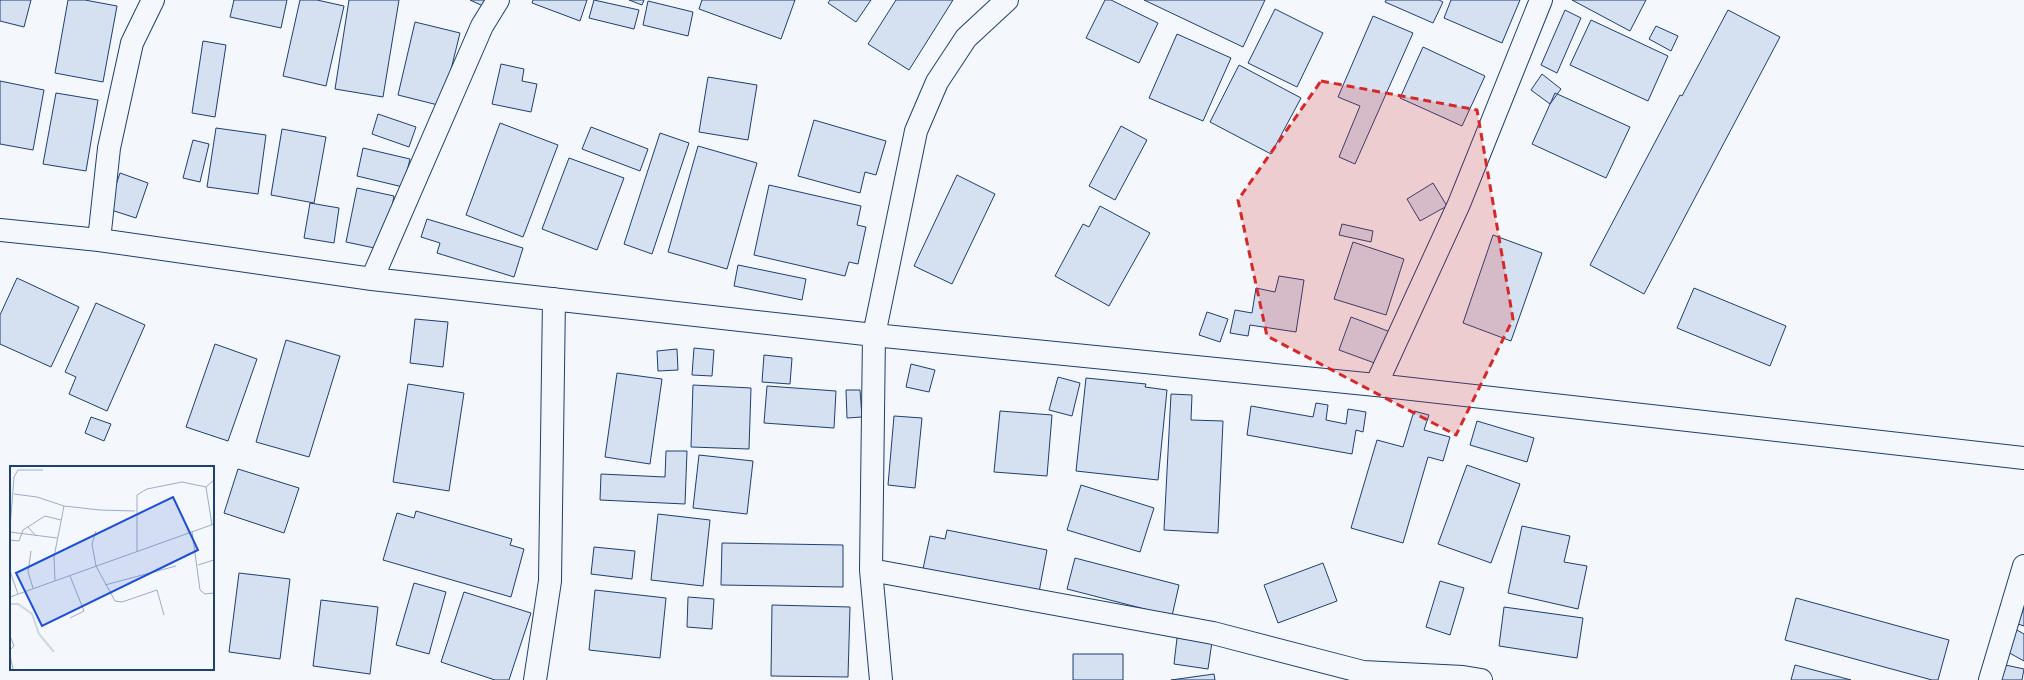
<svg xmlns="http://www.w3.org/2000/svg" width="2024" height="680" viewBox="0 0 2024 680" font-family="'Open Sans',sans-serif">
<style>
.building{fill:#d5e0f0;stroke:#1d3f73}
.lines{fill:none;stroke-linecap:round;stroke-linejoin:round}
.street-casing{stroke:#1d3f73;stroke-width:24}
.street{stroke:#f4f7fb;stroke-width:22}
.marked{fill:#d62828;fill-opacity:0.2;stroke:#d62828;stroke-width:3;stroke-dasharray:8 5;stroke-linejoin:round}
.inset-river{fill:none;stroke:#cfd7e4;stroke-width:2}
.inset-road{fill:none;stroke:#9eadc5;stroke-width:1}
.view{fill:#1d4ed8;fill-opacity:0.15;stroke:#1d4ed8;stroke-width:2}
.inset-edge{fill:none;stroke:#1d3f73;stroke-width:2}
</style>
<rect width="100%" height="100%" fill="#f4f7fb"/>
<!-- building -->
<path class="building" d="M 0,0 L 31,0 L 24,27 L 0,21 Z
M 68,0 L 85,0 L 117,6 L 103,82 L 55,73 Z
M 234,0 L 287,0 L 281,28 L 230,17 Z
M 300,0 L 317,0 L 344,6 L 326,86 L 283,76 Z
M 349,0 L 399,0 L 383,97 L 335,89 Z
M 470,0 L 486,0 L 483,6 Z
M 533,0 L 587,0 L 580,21 L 532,3 Z
M 594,0 L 639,10 L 634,29 L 589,18 Z
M 629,0 L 644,0 L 642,5 Z
M 702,0 L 795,0 L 781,39 L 699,9 Z
M 830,0 L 871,0 L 856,22 L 828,3 Z
M 896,0 L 953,0 L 909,70 L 868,44 Z
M 1105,0 L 1111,0 L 1158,23 L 1139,63 L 1086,38 Z
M 1144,0 L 1265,0 L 1243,47 Z
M 1386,0 L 1439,0 L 1443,2 L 1433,23 L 1385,2 Z
M 1451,0 L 1520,0 L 1502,43 L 1444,18 Z
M 1572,0 L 1646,0 L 1630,31 Z
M 648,1 L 693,12 L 688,36 L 643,25 Z
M 1275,9 L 1323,33 L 1297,87 L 1248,63 Z
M 1565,10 L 1581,18 L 1557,73 L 1541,65 Z
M 1728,10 L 1780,37 L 1644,294 L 1590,265 L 1680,95 L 1682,96 Z
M 1373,16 L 1413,33 L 1355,164 L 1339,157 L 1360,106 L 1338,97 Z
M 1591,20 L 1668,56 L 1648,101 L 1570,65 Z
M 415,22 L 460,33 L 442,106 L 398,95 Z
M 1656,26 L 1678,36 L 1671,51 L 1649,39 Z
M 1177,34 L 1231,58 L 1203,121 L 1149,98 Z
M 203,41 L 226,45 L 215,117 L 192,113 Z
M 1423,47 L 1485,76 L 1462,126 L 1400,98 Z
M 501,64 L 524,69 L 522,81 L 537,84 L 531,112 L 492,104 Z
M 1239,65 L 1301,98 L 1271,154 L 1210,122 Z
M 1542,74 L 1561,89 L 1550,104 L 1531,90 Z
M 708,77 L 757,85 L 748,140 L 699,132 Z
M 0,81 L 44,90 L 33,150 L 0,144 Z
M 56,93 L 98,100 L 86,171 L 43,164 Z
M 1555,93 L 1630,127 L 1606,178 L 1532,144 Z
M 378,114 L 416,127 L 409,147 L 372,134 Z
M 814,120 L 886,141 L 876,175 L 865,172 L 860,193 L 798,176 Z
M 500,123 L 558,145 L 523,237 L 466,215 Z
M 1121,126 L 1147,140 L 1115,200 L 1089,186 Z
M 591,127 L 648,149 L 640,171 L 582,149 Z
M 216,128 L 266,135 L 258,194 L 207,187 Z
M 282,129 L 326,137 L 314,203 L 271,195 Z
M 660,133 L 689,143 L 652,254 L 624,244 Z
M 193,140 L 209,144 L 200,182 L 183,178 Z
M 698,146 L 757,163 L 727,269 L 668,252 Z
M 363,148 L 410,159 L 403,187 L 357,176 Z
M 569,158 L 624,178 L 597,250 L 542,229 Z
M 120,173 L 148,183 L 136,218 L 108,209 Z
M 957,175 L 995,194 L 952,284 L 914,266 Z
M 1433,183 L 1447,206 L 1420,221 L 1407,199 Z
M 769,185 L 861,206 L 857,225 L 866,227 L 858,264 L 849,262 L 845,276 L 754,255 Z
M 357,188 L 394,196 L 384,250 L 346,242 Z
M 310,203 L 339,208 L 334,243 L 304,238 Z
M 1100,206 L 1150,233 L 1109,306 L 1055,276 L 1083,224 L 1089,227 Z
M 427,219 L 523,248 L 514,277 L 437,253 L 440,243 L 421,237 Z
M 1342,224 L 1373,231 L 1371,242 L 1339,235 Z
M 1493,235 L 1542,253 L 1511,341 L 1463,323 Z
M 1353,242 L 1404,259 L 1386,315 L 1334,299 Z
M 738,265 L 806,279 L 802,300 L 734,286 Z
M 1279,276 L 1304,280 L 1296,332 L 1250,325 L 1248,336 L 1230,333 L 1235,310 L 1252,313 L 1256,288 L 1275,292 Z
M 17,278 L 79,307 L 51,367 L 0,344 L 0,315 Z
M 1694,288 L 1786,326 L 1770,366 L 1677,328 Z
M 96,303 L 145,325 L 107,411 L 69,394 L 76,377 L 65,372 Z
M 1207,312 L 1228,319 L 1220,342 L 1199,335 Z
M 1351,317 L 1393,333 L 1380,365 L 1339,350 Z
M 415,319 L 448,322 L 443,367 L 410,363 Z
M 286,340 L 340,356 L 309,457 L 256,442 Z
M 215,344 L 257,359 L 228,441 L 186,427 Z
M 694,348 L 714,350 L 712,376 L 692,375 Z
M 677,349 L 678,370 L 658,371 L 657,351 Z
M 764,355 L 792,358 L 790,384 L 762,382 Z
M 911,364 L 935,370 L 929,392 L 906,387 Z
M 617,373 L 662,379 L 650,464 L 605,457 Z
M 1058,377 L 1080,383 L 1072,416 L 1049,410 Z
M 1086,378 L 1146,384 L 1145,387 L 1167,390 L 1158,480 L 1076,471 Z
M 408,384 L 464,393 L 449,491 L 393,482 Z
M 693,385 L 751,388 L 749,449 L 691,447 Z
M 767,386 L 836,391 L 834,428 L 764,423 Z
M 846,390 L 860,390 L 862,417 L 847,418 Z
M 1171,394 L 1192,395 L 1191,420 L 1223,421 L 1218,533 L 1164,530 Z
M 1316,403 L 1328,405 L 1326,420 L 1346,424 L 1348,409 L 1366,412 L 1363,432 L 1356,430 L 1352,454 L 1247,435 L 1251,406 L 1313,417 Z
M 1000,411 L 1052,415 L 1047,476 L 994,472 Z
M 1414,411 L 1429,415 L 1424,430 L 1450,437 L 1443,461 L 1428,457 L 1403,543 L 1351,528 L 1377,440 L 1403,447 Z
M 894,416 L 922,418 L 915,488 L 888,485 Z
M 91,417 L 111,424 L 104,441 L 85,433 Z
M 1477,421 L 1534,438 L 1527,462 L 1470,445 Z
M 666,451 L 687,451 L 685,504 L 600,500 L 601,474 L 665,477 Z
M 699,455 L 753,461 L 747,514 L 693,508 Z
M 1467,465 L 1520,484 L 1491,563 L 1438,544 Z
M 238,469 L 299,488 L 284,533 L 224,513 Z
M 1081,485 L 1154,508 L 1140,552 L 1067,530 Z
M 416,511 L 512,539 L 510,545 L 524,549 L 511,597 L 383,560 L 397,513 L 414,518 Z
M 658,514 L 710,520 L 703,586 L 651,580 Z
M 1522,526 L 1570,536 L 1564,562 L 1587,566 L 1578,609 L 1508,593 Z
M 947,530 L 1047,550 L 1039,592 L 923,569 L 930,536 L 945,539 Z
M 722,543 L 843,545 L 843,587 L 721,585 Z
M 594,547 L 635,551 L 632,579 L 591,574 Z
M 1075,558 L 1179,585 L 1172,616 L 1067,589 Z
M 1323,563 L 1337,601 L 1278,623 L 1264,585 Z
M 239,573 L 290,579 L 280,659 L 229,652 Z
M 1440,581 L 1464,588 L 1450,635 L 1426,627 Z
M 414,583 L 446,592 L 429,654 L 396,645 Z
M 595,590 L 666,598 L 660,658 L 589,650 Z
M 464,592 L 531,613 L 509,680 L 495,680 L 441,662 Z
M 688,597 L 714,599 L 712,629 L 687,627 Z
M 1796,598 L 1949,640 L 1938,680 L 1932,680 L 1785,640 Z
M 321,600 L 378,607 L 370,674 L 313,666 Z
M 772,605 L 850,607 L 848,677 L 771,676 Z
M 1504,607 L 1583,618 L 1577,658 L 1499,646 Z
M 2024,607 L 2024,626 L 2018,624 Z
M 2015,629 L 2024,634 L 2024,661 L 2004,650 Z
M 1177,638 L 1212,642 L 1208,669 L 1174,664 Z
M 1073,654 L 1123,654 L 1123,680 L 1073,680 Z
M 1996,663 L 2024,669 L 2022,680 L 1992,680 Z
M 1795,665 L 1851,680 L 1791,680 Z
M 1214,674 L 1215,680 L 1171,680 Z"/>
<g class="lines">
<defs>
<path id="street" d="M 0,230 L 99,240 L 372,279 L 874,335 L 1376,385 L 2024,458
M 99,240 L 109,148 L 132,43 L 153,0
M 372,279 L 482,26 L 498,0
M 1376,385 L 1459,204 L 1541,0
M 871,570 L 1213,633 L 1363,672 L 1463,677 L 1481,680
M 535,680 L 550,581 L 554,299
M 881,680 L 871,570 L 874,335 L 916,131 L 937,82 L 966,38 L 1007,0
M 1990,680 L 2024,566"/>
</defs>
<!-- street casing -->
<use href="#street" class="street-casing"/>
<!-- street -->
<use href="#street" class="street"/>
</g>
<!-- marked area -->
<path class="marked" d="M 1321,81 L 1477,110 L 1513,319 L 1456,435 L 1267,336 L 1238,200 Z"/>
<!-- overview -->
<g transform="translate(10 466)">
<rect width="204" height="204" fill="#f4f7fb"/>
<path class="inset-river" d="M 0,138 L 8,138 L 22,148 L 29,168 L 44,186"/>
<path class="inset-road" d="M 4,28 L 27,31 L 54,40 L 90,44 L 125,45M 202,59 L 196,21 L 204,14M 18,61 L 26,70M 0,62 L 4,11 L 8,4 L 33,4M 86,65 L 82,78 L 86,100 L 105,135 L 112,136 L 147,124 L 154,149M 182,65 L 190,124 L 195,128 L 204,127M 0,66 L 47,72M 0,74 L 9,75 L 13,64 L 35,50 L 51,54M 21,85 L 18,106 L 23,122M 127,85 L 127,29 L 137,23 L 172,16 L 196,21M 188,99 L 204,94M 0,105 L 8,128M 45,115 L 44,91 L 54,40M 95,119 L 166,100M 0,131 L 204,58M 60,152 L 74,145 L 60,110M 0,170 L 4,180 L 0,184M 0,189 L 3,203"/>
<path class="view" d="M 163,31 L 188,84 L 32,160 L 6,107 Z"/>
<rect width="204" height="204" class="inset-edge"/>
</g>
</svg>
